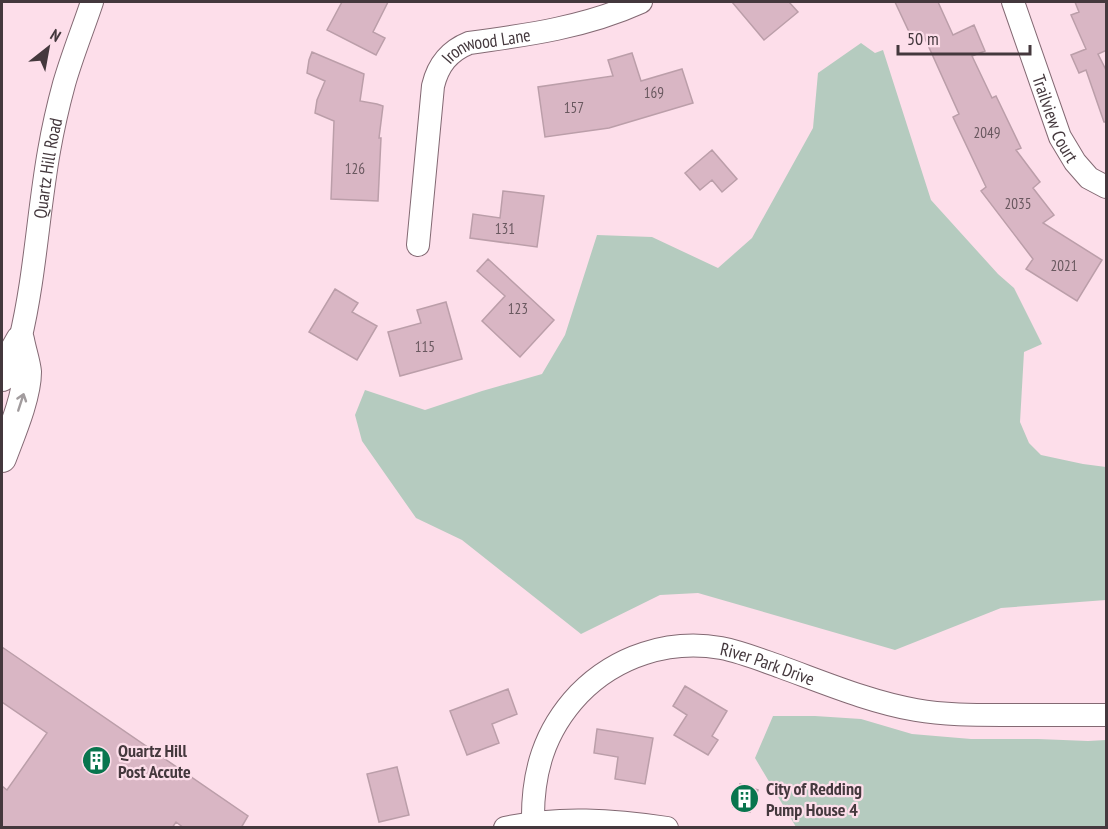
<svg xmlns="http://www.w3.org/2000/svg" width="1108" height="829" viewBox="0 0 1108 829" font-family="'PT Sans Narrow',sans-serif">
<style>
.green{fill:#b5cbbf}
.building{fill:#d9b6c4;stroke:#bb9ea9;stroke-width:1.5}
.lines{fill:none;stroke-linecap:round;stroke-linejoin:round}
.minor-casing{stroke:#836973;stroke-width:24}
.major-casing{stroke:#836973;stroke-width:30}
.minor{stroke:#fff;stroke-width:22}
.major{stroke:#fff;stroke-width:28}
.oneway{stroke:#a29c9e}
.labels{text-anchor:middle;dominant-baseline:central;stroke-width:4.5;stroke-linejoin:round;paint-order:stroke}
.number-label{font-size:15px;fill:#69585f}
.street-label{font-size:18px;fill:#44383d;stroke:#fddeea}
.poi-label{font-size:18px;font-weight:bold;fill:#44383d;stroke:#fddeea;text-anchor:start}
</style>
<rect width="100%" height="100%" fill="#fddeea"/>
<!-- green -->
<path class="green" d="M 861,43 L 875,53 L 883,50 L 931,200 L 998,274 L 1014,288 L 1042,344 L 1024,352 L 1020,422 L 1029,443 L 1041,455 L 1083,464 L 1106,467 L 1106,600 L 1001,608 L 895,650 L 698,593 L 660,595 L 581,634 L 462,540 L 416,518 L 362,441 L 355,415 L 365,390 L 425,410 L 482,391 L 542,374 L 565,335 L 597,235 L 652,237 L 718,268 L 752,238 L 813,128 L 818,73 Z
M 773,716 L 815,716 L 861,719 L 912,734 L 971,739 L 1038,739 L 1088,741 L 1106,740 L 1106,827 L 796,827 L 755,758 Z"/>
<!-- building -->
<path class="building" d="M 342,2 L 388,2 L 373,32 L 385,38 L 376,55 L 327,30 Z
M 732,2 L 789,2 L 798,12 L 764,40 Z
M 895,2 L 938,2 L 953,35 L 974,25 L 985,51 L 972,56 L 992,98 L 996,96 L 1021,148 L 1016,150 L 1040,182 L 1033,188 L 1054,215 L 1043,223 L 1102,260 L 1077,301 L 1026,269 L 1033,259 L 981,191 L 986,187 L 953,117 L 959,114 L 922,32 L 911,36 Z
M 1075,2 L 1107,2 L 1107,50 L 1098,54 L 1107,72 L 1107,122 L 1104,122 L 1086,70 L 1079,73 L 1071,55 L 1086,49 L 1071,15 L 1079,12 Z
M 312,52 L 364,74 L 360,101 L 377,104 L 383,106 L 379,138 L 381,138 L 378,201 L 331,199 L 334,121 L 315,113 L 317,100 L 325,81 L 307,73 L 309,60 Z
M 632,53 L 641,81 L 682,69 L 693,103 L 609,128 L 545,137 L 538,87 L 613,76 L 608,60 Z
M 712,150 L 737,179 L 722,192 L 712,180 L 700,190 L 685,173 Z
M 503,191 L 544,196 L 537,247 L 470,238 L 473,214 L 500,218 Z
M 488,259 L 554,320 L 520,357 L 482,321 L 505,296 L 477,271 Z
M 335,289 L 358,303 L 352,312 L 377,326 L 357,360 L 309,332 Z
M 446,302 L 462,359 L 400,376 L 388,332 L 421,323 L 417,310 Z
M 2,647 L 248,816 L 241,828 L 184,828 L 176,822 L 172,828 L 2,828 L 2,786 L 7,790 L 47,733 L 2,702 Z
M 685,686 L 727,711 L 712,736 L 718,740 L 708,755 L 674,735 L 687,715 L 673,706 Z
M 508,689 L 517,714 L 492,724 L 499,743 L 467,755 L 450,711 Z
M 597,729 L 653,738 L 645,784 L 615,779 L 618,757 L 594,753 Z
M 397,767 L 409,815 L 379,822 L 367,774 Z
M 740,784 L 758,790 L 750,812 L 733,807 Z"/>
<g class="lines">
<defs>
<g id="minor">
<path id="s1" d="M 1013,2 L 1060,137 L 1075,162 L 1089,178 L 1106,187"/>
<path id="s2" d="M 418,245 L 433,86 C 438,65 449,51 469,43 C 528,35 586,27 641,2"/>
<path id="s3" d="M 20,340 C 35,278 38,213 49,151 C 53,128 58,106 64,84 C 72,56 83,29 92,2"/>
<path id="s4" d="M 533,823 C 532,773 544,731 579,694 C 616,656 669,639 721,648 C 742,652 761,660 781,667 C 825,683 870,702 916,710 C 944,715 973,715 1002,715 C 1037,715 1072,715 1106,715"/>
<path d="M 505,828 C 558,816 614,820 667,828"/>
</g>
<path id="major" d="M 2,377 L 6,365 L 20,340
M 2,458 C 11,434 27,397 27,372 C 26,362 22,351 20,340"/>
</defs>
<!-- minor casing -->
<use href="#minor" class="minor-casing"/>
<!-- major casing -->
<use href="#major" class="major-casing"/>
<!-- minor -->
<use href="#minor" class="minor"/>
<!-- major -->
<use href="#major" class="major"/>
</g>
<!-- one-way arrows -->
<defs><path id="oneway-shaft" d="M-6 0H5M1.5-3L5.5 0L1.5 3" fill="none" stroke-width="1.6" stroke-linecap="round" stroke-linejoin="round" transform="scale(1.5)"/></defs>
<use class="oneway" href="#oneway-shaft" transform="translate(21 402) rotate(-72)"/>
<!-- icons -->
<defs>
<symbol id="building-disc" viewBox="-11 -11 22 22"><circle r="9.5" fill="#09754e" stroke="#fddeea"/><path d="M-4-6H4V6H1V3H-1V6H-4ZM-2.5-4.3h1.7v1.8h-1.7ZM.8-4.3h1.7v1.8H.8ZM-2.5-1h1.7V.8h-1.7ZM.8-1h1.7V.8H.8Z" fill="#fff"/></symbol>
</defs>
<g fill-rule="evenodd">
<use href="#building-disc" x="80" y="744" width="33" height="33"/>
<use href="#building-disc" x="728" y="782" width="33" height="33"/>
</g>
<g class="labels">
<!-- number labels -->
<g class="number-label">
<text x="654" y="92">169</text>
<text x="574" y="107">157</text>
<text x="987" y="132">2049</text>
<text x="355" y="168">126</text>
<text x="1018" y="203">2035</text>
<text x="505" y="228">131</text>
<text x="1064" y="265">2021</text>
<text x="518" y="308">123</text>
<text x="425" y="346">115</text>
</g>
<!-- street labels -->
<g class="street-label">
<text stroke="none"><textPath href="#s2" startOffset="234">Ironwood Lane</textPath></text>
<text stroke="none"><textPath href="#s1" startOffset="124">Trailview Court</textPath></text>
<text stroke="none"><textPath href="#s3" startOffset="174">Quartz Hill Road</textPath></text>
<text stroke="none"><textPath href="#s4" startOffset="345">River Park Drive</textPath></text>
</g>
<!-- poi labels -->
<g class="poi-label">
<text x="118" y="750">Quartz Hill<tspan x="118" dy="21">Post Accute</tspan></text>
<text x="766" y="788">City of Redding<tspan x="766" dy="21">Pump House 4</tspan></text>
</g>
</g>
<!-- border -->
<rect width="1108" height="829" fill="none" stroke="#44383d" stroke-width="6"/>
<!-- north arrow -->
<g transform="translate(48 48) rotate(31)" stroke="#fddeea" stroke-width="4.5" paint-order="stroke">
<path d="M0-4.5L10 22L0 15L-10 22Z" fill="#44383d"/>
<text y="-9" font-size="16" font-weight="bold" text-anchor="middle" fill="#44383d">N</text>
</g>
<!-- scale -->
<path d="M898 45v9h132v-9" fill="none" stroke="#44383d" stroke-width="3"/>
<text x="907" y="45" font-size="18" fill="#44383d" stroke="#fddeea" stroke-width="4.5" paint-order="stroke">50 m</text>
</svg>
